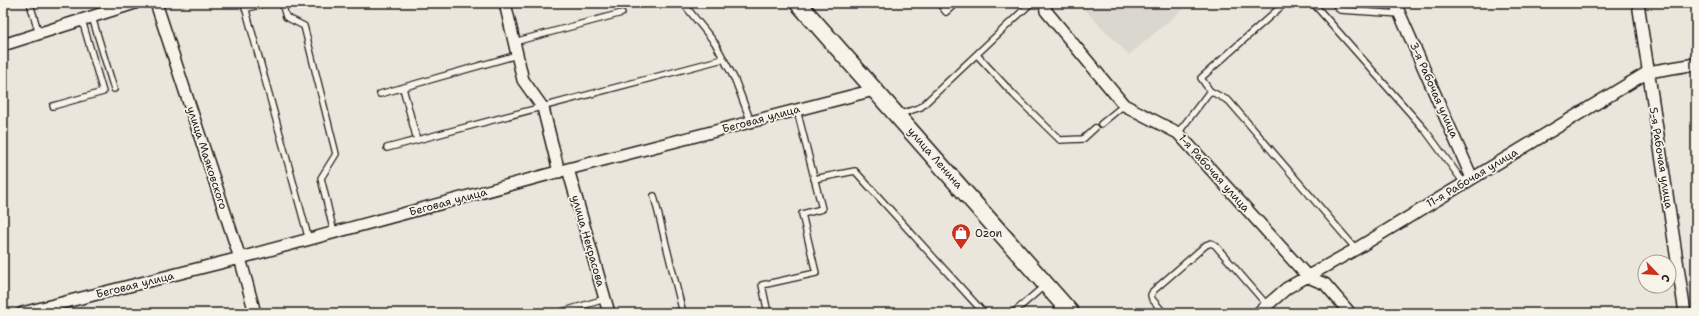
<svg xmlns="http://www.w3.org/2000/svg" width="1699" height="316" viewBox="0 0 1699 316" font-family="'Shantell Sans',sans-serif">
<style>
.built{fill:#dad7ce}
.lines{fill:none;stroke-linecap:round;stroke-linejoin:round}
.lane-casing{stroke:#1c1c1c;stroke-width:8}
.street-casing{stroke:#1c1c1c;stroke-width:14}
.secondary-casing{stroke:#1c1c1c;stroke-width:19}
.lane{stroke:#f7f3e8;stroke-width:5.5}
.street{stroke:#f7f3e8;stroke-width:11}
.secondary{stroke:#f7f3e8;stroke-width:16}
.labels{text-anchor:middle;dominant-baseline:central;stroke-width:3.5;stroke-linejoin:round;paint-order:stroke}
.street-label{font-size:11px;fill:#1c1c1c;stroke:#f7f3e8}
.poi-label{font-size:11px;fill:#1c1c1c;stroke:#f7f3e8;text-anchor:start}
</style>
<rect width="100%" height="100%" fill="#eae6dc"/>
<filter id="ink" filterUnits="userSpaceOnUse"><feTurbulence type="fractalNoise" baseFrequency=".025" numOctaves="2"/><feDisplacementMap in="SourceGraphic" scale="8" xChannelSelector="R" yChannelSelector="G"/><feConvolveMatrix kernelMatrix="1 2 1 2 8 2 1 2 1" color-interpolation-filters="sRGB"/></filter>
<g filter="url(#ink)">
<!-- built -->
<path class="built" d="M 1078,3 L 1190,3 L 1129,55 Z"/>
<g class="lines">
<defs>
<path id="lane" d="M 244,3 L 309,240
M 282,3 L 286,17 L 304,26 L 336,154 L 321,178 L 334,233
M 683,3 L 715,43 L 735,80 L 751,122
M 939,3 L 946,12 L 956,3
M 1313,3 L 1425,130 L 1464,183
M 1334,3 L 1340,10 L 1401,14
M 31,7 L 39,34
M 245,9 L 265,3
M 92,17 L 114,89
M 514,42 L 622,13
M 977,55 L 1014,95 L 1060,140 L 1083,139 L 1095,128
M 403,88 L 417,140
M 1210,91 L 1229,101 L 1356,249
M 380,94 L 517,55
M 53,106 L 103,92 L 82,20
M 898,115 L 921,107 L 1031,3
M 1101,124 L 1124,105
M 1178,133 L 1210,91 L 1201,78 L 1285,3
M 387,148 L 723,59
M 814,179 L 855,171 L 984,313
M 654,196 L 683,313
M 558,313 L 605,299
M 673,313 L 683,310
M 768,313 L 762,285 L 816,273 L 802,214 L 822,209 L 797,110
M 1013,313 L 1044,286
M 1164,313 L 1152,299 L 1151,295 L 1153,291 L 1206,245 L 1211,243 L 1215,245 L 1267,305"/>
<path id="street" d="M 156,3 L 240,258 L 255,313
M 505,3 L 523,80 L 543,108 L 559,172
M 1045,3 L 1046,11 L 1124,105 L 1178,133 L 1308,277 L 1325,284 L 1350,313
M 1395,3 L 1472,178
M 1638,3 L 1685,313
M 3,45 L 135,3
M 568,169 L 609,313
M 22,313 L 240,258 L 568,169 L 874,90
M 1258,313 L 1287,288 L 1356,249 L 1648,72 L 1696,64"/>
<path id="secondary" d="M 798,3 L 1071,313"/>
</defs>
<!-- lane casing -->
<use href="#lane" class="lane-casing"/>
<!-- street casing -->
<use href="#street" class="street-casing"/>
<!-- secondary casing -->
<use href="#secondary" class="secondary-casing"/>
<!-- lane -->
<use href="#lane" class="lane"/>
<!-- street -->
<use href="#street" class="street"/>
<!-- secondary -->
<use href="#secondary" class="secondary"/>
</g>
</g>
<!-- icons -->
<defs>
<symbol id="shop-pin" viewBox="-11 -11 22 30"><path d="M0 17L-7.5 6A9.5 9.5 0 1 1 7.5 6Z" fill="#c8321e" stroke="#f7f3e8"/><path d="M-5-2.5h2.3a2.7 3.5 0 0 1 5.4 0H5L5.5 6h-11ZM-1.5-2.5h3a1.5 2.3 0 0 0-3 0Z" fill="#fff"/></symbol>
</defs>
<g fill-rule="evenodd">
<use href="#shop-pin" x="950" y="222" width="22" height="30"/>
</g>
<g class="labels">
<!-- street labels -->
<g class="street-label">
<text transform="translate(1434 90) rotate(66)">3-я Рабочая улица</text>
<text transform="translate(761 119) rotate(-15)">Беговая улица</text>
<text transform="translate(207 158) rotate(72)">улица Маяковского</text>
<text transform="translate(935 158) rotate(49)">улица Ленина</text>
<text transform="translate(1661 158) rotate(81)">5-я Рабочая улица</text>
<text transform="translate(1214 173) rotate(48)">1-я Рабочая улица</text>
<text transform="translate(1472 178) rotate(-31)">11-я Рабочая улица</text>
<text transform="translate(448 202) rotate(-15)">Беговая улица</text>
<text transform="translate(588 241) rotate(74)">улица Некрасова</text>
<text transform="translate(135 285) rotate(-14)">Беговая улица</text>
</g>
<!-- poi labels -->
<g class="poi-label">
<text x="975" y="233">Ozon</text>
</g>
</g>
<!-- margin -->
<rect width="1699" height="316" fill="none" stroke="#f7f3e8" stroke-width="16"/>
<rect x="8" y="8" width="1683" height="300" fill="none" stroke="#1c1c1c" stroke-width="1.5" filter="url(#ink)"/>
<!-- north arrow -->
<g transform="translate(1657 274) rotate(115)"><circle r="19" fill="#f7f3e8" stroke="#9f9d96"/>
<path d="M0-3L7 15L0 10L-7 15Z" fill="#c8321e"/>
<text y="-6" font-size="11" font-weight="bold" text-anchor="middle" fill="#1c1c1c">С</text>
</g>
</svg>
